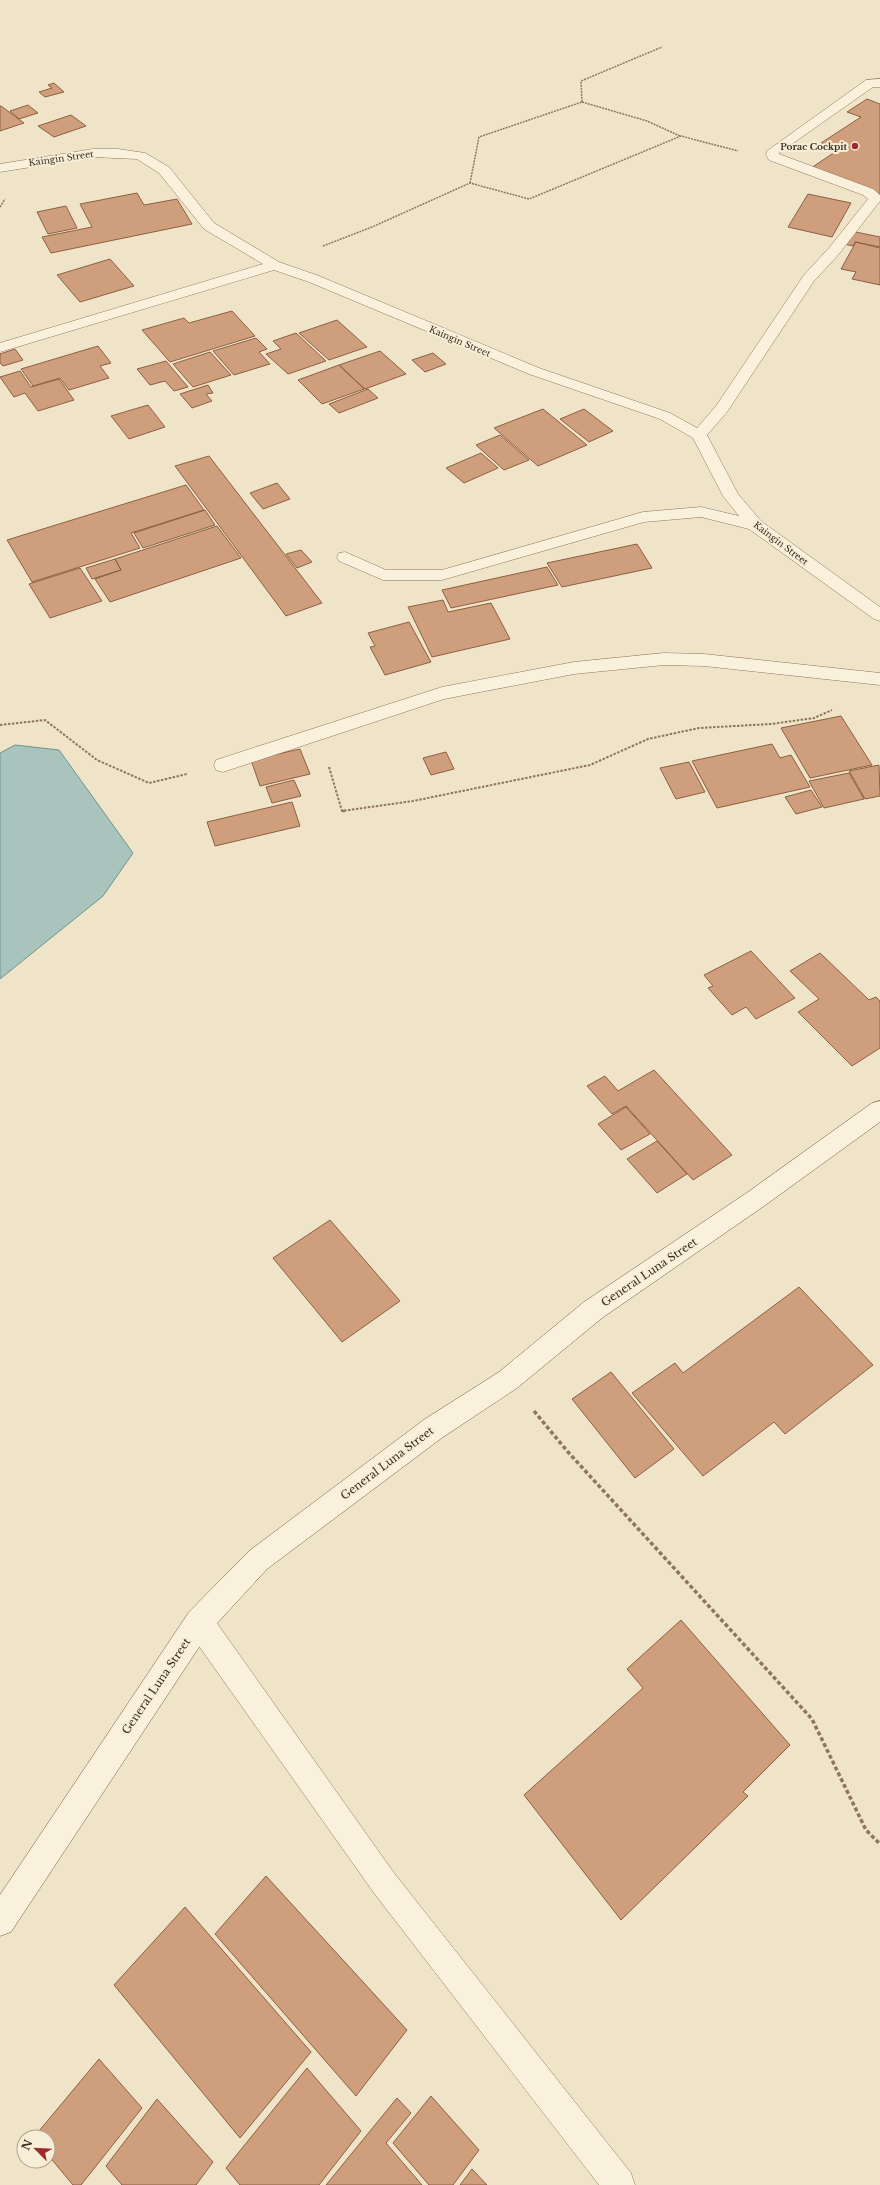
<svg xmlns="http://www.w3.org/2000/svg" width="880" height="2185" viewBox="0 0 880 2185" font-family="'Libre Baskerville',serif">
<style>
.water{fill:#a9c4bc;stroke:#6f938a}
.building{fill:#cf9f7d;stroke:#8d5f41}
.lines{fill:none;stroke-linecap:round;stroke-linejoin:round}
.street-casing{stroke:#8d765c;stroke-width:1}
.secondary-casing{stroke:#6f573f;stroke-width:1}
.path-far3{stroke:#8d765c;stroke-width:1.5;stroke-dasharray:2 1;stroke-linecap:butt}
.path-far2{stroke:#8d765c;stroke-width:2;stroke-dasharray:2.5 1.5;stroke-linecap:butt}
.path-far1{stroke:#8d765c;stroke-width:2.5;stroke-dasharray:3 2;stroke-linecap:butt}
.path{stroke:#8d765c;stroke-width:3.5;stroke-dasharray:4 2.5;stroke-linecap:butt}
.street{fill:#faf1dc;fill-rule:evenodd}
.secondary{fill:#faf1dc;fill-rule:evenodd}
.poi-dot{fill:#9e2a2b;stroke:#f7eed8;stroke-width:1.5}
.labels{text-anchor:middle;dominant-baseline:central;stroke-width:4;stroke-linejoin:round;paint-order:stroke}
.far-poi-label{font-size:9px;font-weight:bold;fill:#3d2e20;stroke:#f7eed8;text-anchor:end}
.far-street-label{font-size:9px;fill:#3d2e20;stroke:#f7eed8}
.street-label{font-size:11px;fill:#3d2e20;stroke:#f7eed8}
</style>
<rect width="100%" height="100%" fill="#f0e4c8"/>
<!-- water -->
<path class="water" d="M 15,745 L 59,750 L 133,853 L 103,896 L 0,979 L 0,753 Z"/>
<!-- building -->
<path class="building" d="M 54,83 L 64,92 L 45,97 L 39,92 L 52,88 L 48,85 Z
M 867,99 L 880,104 L 880,195 L 811,168 L 838,150 L 821,143 L 861,117 L 847,112 Z
M 28,105 L 38,113 L 19,119 L 10,111 Z
M 0,106 L 1,106 L 24,123 L 0,131 Z
M 71,115 L 86,126 L 54,137 L 38,126 Z
M 137,193 L 144,205 L 177,199 L 192,224 L 51,253 L 42,237 L 92,227 L 80,204 Z
M 808,194 L 851,203 L 832,237 L 788,227 Z
M 66,206 L 77,228 L 48,234 L 37,212 Z
M 851,231 L 880,237 L 880,247 L 855,242 L 853,246 L 844,244 Z
M 856,242 L 880,248 L 880,285 L 852,279 L 856,272 L 841,269 Z
M 110,259 L 134,286 L 80,302 L 57,275 Z
M 232,311 L 255,336 L 170,362 L 142,330 L 184,318 L 189,323 Z
M 337,320 L 367,347 L 329,360 L 299,333 Z
M 296,333 L 326,361 L 288,374 L 266,354 L 281,349 L 273,341 Z
M 256,338 L 267,349 L 259,352 L 270,364 L 234,375 L 213,351 Z
M 98,346 L 111,363 L 100,366 L 109,378 L 69,390 L 60,378 L 33,386 L 21,369 Z
M 15,349 L 23,360 L 3,366 L 0,363 L 0,354 Z
M 380,351 L 406,374 L 365,389 L 339,365 Z
M 210,352 L 231,375 L 193,387 L 173,364 Z
M 433,353 L 446,364 L 425,372 L 412,360 Z
M 166,361 L 188,387 L 174,391 L 165,381 L 150,385 L 137,369 Z
M 339,365 L 364,389 L 322,404 L 298,380 Z
M 20,371 L 31,387 L 59,379 L 74,400 L 38,411 L 25,393 L 14,397 L 0,377 Z
M 208,385 L 213,393 L 206,394 L 212,401 L 192,408 L 180,394 Z
M 368,389 L 378,398 L 339,413 L 329,404 Z
M 148,405 L 165,427 L 129,439 L 111,416 Z
M 543,409 L 587,445 L 538,466 L 494,428 Z
M 584,409 L 613,431 L 589,442 L 560,419 Z
M 500,435 L 529,460 L 504,470 L 476,445 Z
M 481,453 L 498,468 L 464,483 L 446,468 Z
M 209,456 L 322,603 L 286,616 L 175,466 Z
M 277,483 L 290,499 L 263,509 L 250,493 Z
M 186,485 L 204,510 L 131,533 L 140,548 L 32,582 L 7,540 Z
M 205,510 L 215,525 L 143,548 L 134,533 Z
M 217,526 L 241,558 L 110,602 L 95,579 L 121,570 L 115,559 Z
M 637,544 L 652,568 L 562,587 L 547,563 Z
M 301,550 L 312,562 L 297,568 L 286,554 Z
M 115,559 L 121,570 L 92,579 L 86,568 Z
M 547,567 L 558,585 L 451,608 L 442,590 Z
M 80,568 L 102,601 L 50,618 L 29,584 Z
M 443,600 L 448,612 L 491,603 L 510,639 L 432,657 L 408,607 Z
M 409,622 L 431,662 L 385,675 L 370,647 L 375,646 L 368,633 Z
M 841,716 L 872,765 L 810,778 L 781,728 Z
M 772,744 L 780,758 L 791,755 L 810,787 L 717,808 L 692,761 Z
M 300,749 L 310,774 L 260,786 L 251,760 Z
M 446,752 L 454,769 L 431,775 L 423,758 Z
M 689,762 L 705,792 L 676,799 L 660,768 Z
M 879,765 L 880,796 L 865,799 L 849,771 Z
M 849,773 L 864,799 L 824,808 L 809,781 Z
M 294,780 L 301,796 L 272,803 L 266,787 Z
M 811,790 L 822,807 L 796,814 L 785,797 Z
M 292,802 L 300,826 L 215,846 L 207,822 Z
M 751,951 L 795,998 L 756,1019 L 746,1007 L 732,1015 L 708,988 L 713,986 L 704,975 Z
M 820,953 L 869,1000 L 876,997 L 880,1001 L 880,1048 L 852,1066 L 798,1012 L 819,999 L 790,971 Z
M 654,1070 L 732,1155 L 693,1180 L 626,1106 L 612,1114 L 587,1086 L 605,1076 L 618,1091 Z
M 626,1107 L 650,1134 L 621,1150 L 598,1124 Z
M 657,1141 L 687,1174 L 657,1193 L 627,1159 Z
M 330,1220 L 400,1301 L 342,1342 L 273,1258 Z
M 799,1287 L 873,1365 L 785,1434 L 774,1422 L 703,1476 L 632,1393 L 675,1363 L 683,1373 Z
M 611,1372 L 674,1449 L 635,1478 L 572,1399 Z
M 681,1620 L 790,1745 L 743,1792 L 748,1796 L 621,1920 L 524,1795 L 643,1688 L 627,1669 Z
M 266,1876 L 407,2030 L 356,2096 L 215,1934 Z
M 185,1907 L 311,2052 L 240,2138 L 114,1985 Z
M 99,2059 L 142,2108 L 81,2185 L 73,2185 L 48,2155 L 48,2137 L 34,2137 Z
M 307,2068 L 361,2131 L 319,2185 L 240,2185 L 226,2168 Z
M 431,2096 L 479,2150 L 453,2185 L 429,2185 L 393,2143 Z
M 397,2098 L 411,2113 L 386,2143 L 422,2185 L 326,2185 Z
M 157,2099 L 213,2162 L 196,2185 L 122,2185 L 106,2166 Z
M 472,2169 L 487,2185 L 460,2185 Z"/>
<g class="lines">
<defs>
<path id="street" d="M 880,79 L 880,87 L 873,87 L 779,153 L 779,154 L 873,189 L 880,195 L 880,201 L 839,254 L 814,281 L 727,412 L 707,435 L 738,494 L 761,521 L 880,607 L 880,621 L 874,619 L 749,529 L 701,517 L 644,522 L 442,580 L 383,580 L 339,561 L 337,557 L 339,553 L 345,552 L 386,570 L 442,570 L 643,512 L 701,507 L 739,516 L 723,496 L 693,438 L 660,419 L 529,374 L 309,282 L 274,270 L 0,352 L 0,343 L 263,264 L 204,229 L 159,173 L 137,159 L 93,157 L 0,172 L 0,164 L 93,149 L 118,149 L 145,153 L 169,167 L 214,223 L 279,262 L 319,276 L 539,368 L 670,413 L 697,428 L 716,406 L 804,275 L 829,248 L 868,199 L 863,195 L 769,160 L 766,155 L 767,151 L 866,80 Z
M 664,653 L 704,654 L 880,673 L 880,685 L 704,666 L 664,665 L 574,674 L 444,699 L 223,772 L 216,770 L 214,765 L 216,760 L 442,687 L 574,662 Z
M 199,1608 L 209,1612 L 394,1873 L 631,2173 L 635,2185 L 599,2185 L 374,1893 L 189,1632 L 185,1622 L 189,1612 Z"/>
<path id="secondary" d="M 880,1101 L 880,1122 L 764,1206 L 602,1318 L 517,1388 L 443,1437 L 267,1569 L 209,1632 L 11,1932 L 0,1936 L 0,1895 L 189,1612 L 249,1551 L 425,1419 L 499,1372 L 584,1302 L 748,1192 L 872,1103 Z"/>
</defs>
<!-- street casing -->
<use href="#street" class="street-casing"/>
<!-- secondary casing -->
<use href="#secondary" class="secondary-casing"/>
<!-- path-far3 -->
<path class="path-far3" d="M 582,102 L 647,121 L 680,136
M 470,183 L 479,137 L 582,102 L 581,81 L 662,47
M 0,207 L 5,199
M 323,246 L 372,227 L 470,183 L 529,199 L 681,136 L 738,151"/>
<!-- path-far2 -->
<path class="path-far2" d="M 0,725 L 45,720 L 97,760 L 149,783 L 187,774
M 329,767 L 342,811 L 413,801 L 590,765 L 648,739 L 699,728 L 771,724 L 814,718 L 832,710"/>
<!-- path-far1 -->
<path class="path-far1" d="M 342,811 L 345,811"/>
<!-- path -->
<path class="path" d="M 534,1411 L 568,1452 L 812,1719 L 866,1830 L 880,1844"/>
<!-- street -->
<use href="#street" class="street"/>
<!-- secondary -->
<use href="#secondary" class="secondary"/>
</g>
<!-- markers -->
<circle class="poi-dot" cx="855" cy="146" r="4"/>
<g class="labels">
<!-- far-poi labels -->
<g class="far-poi-label">
<text x="847" y="146">Porac Cockpit</text>
</g>
<!-- far-street labels -->
<g class="far-street-label">
<text transform="translate(61 158) rotate(-8)">Kaingin Street</text>
<text transform="translate(460 341) rotate(23)">Kaingin Street</text>
<text transform="translate(781 543) rotate(37)">Kaingin Street</text>
</g>
<!-- street labels -->
<g class="street-label">
<text transform="translate(649 1272) rotate(-34)">General Luna Street</text>
<text transform="translate(387 1463) rotate(-37)">General Luna Street</text>
<text transform="translate(156 1686) rotate(-56)">General Luna Street</text>
</g>
</g>
<!-- north arrow -->
<g transform="translate(36 2149) rotate(294)"><circle r="19" fill="#f7eed8" stroke="#ada18e"/>
<path d="M0-3L7 15L0 10L-7 15Z" fill="#9e2a2b"/>
<text y="-6" font-size="11" font-weight="bold" text-anchor="middle" fill="#3d2e20">N</text>
</g>
</svg>
